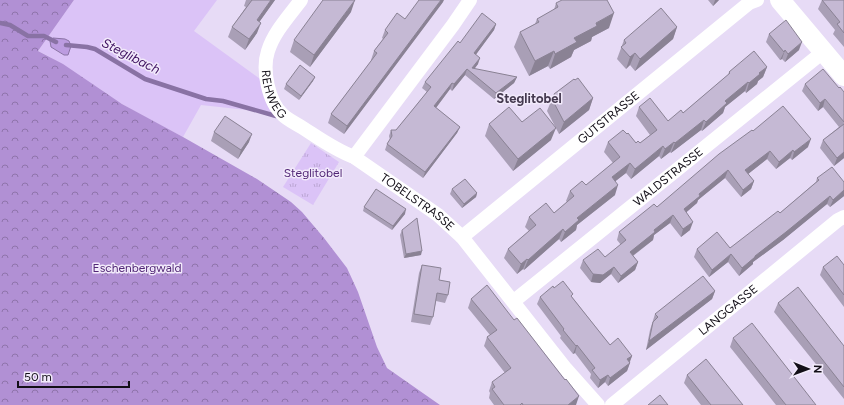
<svg xmlns="http://www.w3.org/2000/svg" width="844" height="405" viewBox="0 0 844 405" font-family="Figtree,sans-serif">
<style>
.grass{fill:#dbc3f7;fill-rule:evenodd}
.forest{fill:url(#forest-crowns)}
.park{fill:url(#park-tufts)}
.water{fill:#bc9ce0;stroke:#8972a4}
.lines{fill:none;stroke-linecap:round;stroke-linejoin:round}
.stream{stroke:#8972a4;stroke-width:4.5}
.street{stroke:#fff;stroke-width:14}
.secondary{stroke:#fff;stroke-width:20}
.wall{fill:#a99fb6}
.shaded-wall{fill:#8a8294}
.building{fill:#c5b9d4;stroke:#8a8294}
.labels{text-anchor:middle;dominant-baseline:central;stroke-width:3;stroke-linejoin:round;paint-order:stroke}
.street-label{font-size:12px;fill:#130f18;stroke:#f2eafb}
.park-label{font-size:12px;fill:#522776;stroke:#f2eafb}
.water-label{font-size:13px;font-style:italic;fill:#3e1060;stroke:#f2eafb}
.neighbourhood-label{font-size:13px;font-weight:bold;fill:#44394f;stroke:#f2eafb}
</style>
<defs>
<pattern id="forest-crowns" width="20" height="18" patternUnits="userSpaceOnUse"><rect width="20" height="18" fill="#b190d4"/><path d="M2 6a3 3 0 1 1 6 0M12 15a3 3 0 1 1 6 0" fill="none" stroke="#8f74ab"/></pattern>
<pattern id="park-tufts" width="24" height="20" patternUnits="userSpaceOnUse"><rect width="24" height="20" fill="#dbc3f7"/><path d="M3 7l-1-3M5 7V3M7 7l1-3M15 17l-1-3M17 17v-4M19 17l1-3" fill="none" stroke="#bba6d3"/></pattern>
</defs>
<rect width="100%" height="100%" fill="#e7dbf6"/>
<!-- grass -->
<path class="grass" d="M 74,0 L 217,0 L 194,31 L 267,84 L 282,114 L 201,105 L 183,137 C 159,124 134,112 111,97 C 86,82 64,63 38,51 ZM 65,39 L 69,41 L 71,45 L 68,55 L 63,55 L 50,46 L 50,43 Z"/>
<!-- forest -->
<path class="forest" d="M 0,0 L 74,0 L 38,51 L 63,64 L 122,104 L 183,137 L 257,179 L 291,202 L 302,212 L 324,238 L 347,268 L 358,292 L 377,347 L 387,368 L 440,405 L 0,405 Z"/>
<!-- park -->
<path class="park" d="M 311,143 L 339,162 L 313,205 L 283,187 Z"/>
<!-- water -->
<path class="water" d="M 53,38 L 65,39 L 69,41 L 71,46 L 68,55 L 64,55 L 51,47 L 50,41 Z"/>
<g class="lines">
<!-- stream -->
<path class="stream" d="M 0,23 L 10,25 L 28,36 L 44,36 L 56,42
M 66,45 L 87,47 L 95,49 L 145,79 L 206,99 L 223,101 L 276,116"/>
<!-- street -->
<g class="street">
<path id="s1" d="M 301,0 C 289,16 274,32 268,51 C 262,69 268,102 283,115 C 288,120 297,124 303,128 C 320,139 335,150 354,157 L 438,215 L 462,237 L 566,369 L 598,405"/>
<path d="M 354,157 L 453,25 L 470,0"/>
<path id="s2" d="M 462,237 L 749,3 L 757,0"/>
<path id="s3" d="M 514,301 L 823,52"/>
<path id="s4" d="M 612,405 L 838,220 L 844,217"/>
</g>
<!-- secondary -->
<path class="secondary" d="M 780,0 L 844,76"/>
</g>
<!-- wall -->
<path class="wall" d="M 246,0 L 275,0 L 259,22 L 257,33 L 245,50 L 228,37 L 232,27 L 246,7 L 244,6 Z
M 708,0 L 719,0 L 713,6 Z
M 822,0 L 844,0 L 844,47 L 833,34 L 835,30 L 818,9 Z
M 443,2 L 344,134 L 328,123 L 331,114 L 372,60 L 371,60 L 374,51 L 383,39 L 382,38 L 385,30 L 405,19 Z
M 556,3 L 609,28 L 592,37 L 591,41 L 574,50 L 571,57 L 550,69 L 548,66 L 529,76 L 514,47 L 520,32 L 535,24 L 537,19 L 554,10 Z
M 351,12 L 310,67 L 290,52 L 294,40 Z
M 496,24 L 494,30 L 476,54 L 478,64 L 474,69 L 517,77 L 514,83 L 494,99 L 465,75 L 452,91 L 450,89 L 436,108 L 460,127 L 457,133 L 423,178 L 385,150 L 387,144 L 390,140 L 389,136 L 391,130 L 396,130 L 414,108 L 427,92 L 422,88 L 425,82 L 460,43 Z
M 677,27 L 673,39 L 635,71 L 630,65 L 626,69 L 617,59 L 624,40 Z
M 769,34 L 799,50 L 785,62 L 782,59 L 780,60 L 766,42 Z
M 767,67 L 763,77 L 758,81 L 757,84 L 746,93 L 745,91 L 725,107 L 723,113 L 702,131 L 701,130 L 671,153 L 670,152 L 661,159 L 659,156 L 631,179 L 626,173 L 615,181 L 615,195 L 577,225 L 576,230 L 561,242 L 559,239 L 524,270 L 523,269 L 517,274 L 504,258 L 508,249 L 529,231 L 525,227 L 529,217 L 554,213 L 567,202 L 566,201 L 570,191 L 586,185 L 613,163 L 604,152 L 608,142 L 627,134 L 636,143 L 640,143 L 650,135 L 636,116 L 639,107 L 668,121 L 683,113 L 728,75 L 729,72 Z
M 315,77 L 313,81 L 299,100 L 284,89 L 286,84 Z
M 805,84 L 839,88 L 844,92 L 844,158 L 834,166 L 820,148 L 823,140 L 839,127 L 823,107 L 818,111 L 802,91 Z
M 554,94 L 593,98 L 589,110 L 559,134 L 547,111 Z
M 522,122 L 551,140 L 513,171 L 485,136 L 489,124 Z
M 753,131 L 808,147 L 792,160 L 790,158 L 776,169 L 767,159 L 748,174 L 754,181 L 751,189 L 741,197 L 725,178 L 698,200 L 697,203 L 686,212 L 690,230 L 681,237 L 670,223 L 654,235 L 653,240 L 633,256 L 638,262 L 635,270 L 618,283 L 611,274 L 600,283 L 591,282 L 580,268 L 583,260 L 605,257 L 621,245 L 617,240 L 619,232 L 657,207 Z
M 214,132 L 249,142 L 238,159 L 211,141 Z
M 817,178 L 844,182 L 844,196 L 830,207 L 827,204 L 783,240 L 753,262 L 753,264 L 739,276 L 728,262 L 709,277 L 694,257 L 697,249 L 730,248 L 780,213 L 816,182 Z
M 452,189 L 477,193 L 476,197 L 462,208 L 450,194 Z
M 364,207 L 405,214 L 392,230 L 363,211 Z
M 402,230 L 421,255 L 404,258 L 400,235 Z
M 422,265 L 439,280 L 448,295 L 445,303 L 436,301 L 433,317 L 430,325 L 411,322 L 419,273 Z
M 844,265 L 844,307 L 820,275 L 823,267 Z
M 554,288 L 572,297 L 610,345 L 632,356 L 627,371 L 608,386 L 605,382 L 598,388 L 590,378 L 591,374 L 575,353 L 573,354 L 560,338 L 561,336 L 537,304 L 540,297 Z
M 715,291 L 712,299 L 646,350 L 650,330 L 655,314 Z
M 471,299 L 576,405 L 494,405 L 489,398 L 490,393 L 489,391 L 492,382 L 505,373 L 484,346 L 487,337 L 490,335 L 468,308 Z
M 778,303 L 844,346 L 844,399 L 774,312 Z
M 733,338 L 816,405 L 776,405 L 730,347 Z
M 687,375 L 743,405 L 701,405 L 684,383 Z"/>
<!-- shaded-wall -->
<path class="shaded-wall" d="M 271,0 L 275,0 L 253,31 L 257,20 Z
M 355,0 L 351,12 L 310,67 L 314,55 Z
M 441,0 L 444,0 L 443,2 L 344,134 L 347,126 Z
M 715,0 L 719,0 L 713,6 Z
M 614,13 L 609,28 L 592,37 L 591,41 L 574,50 L 571,57 L 550,69 L 555,54 L 574,38 L 596,23 Z
M 261,23 L 257,33 L 245,50 L 249,39 Z
M 496,24 L 494,30 L 472,60 L 474,53 Z
M 677,27 L 673,39 L 635,71 L 640,59 Z
M 802,42 L 799,50 L 785,62 L 788,54 Z
M 785,50 L 782,59 L 780,60 Z
M 554,51 L 548,66 L 529,76 L 535,61 Z
M 635,53 L 630,65 L 626,69 L 630,57 Z
M 480,58 L 478,64 L 472,72 L 472,68 Z
M 767,67 L 763,77 L 758,81 L 757,84 L 746,93 L 749,83 L 759,73 Z
M 467,69 L 465,75 L 452,91 L 454,84 Z
M 315,77 L 313,81 L 299,100 L 301,96 Z
M 517,77 L 514,83 L 494,99 L 496,93 Z
M 748,82 L 745,91 L 725,107 L 723,113 L 702,131 L 706,122 L 725,101 Z
M 452,83 L 450,89 L 432,113 L 434,106 Z
M 593,98 L 589,110 L 559,134 L 564,122 Z
M 825,99 L 823,107 L 818,111 L 820,103 Z
M 704,120 L 701,130 L 671,153 L 675,143 Z
M 460,127 L 457,133 L 423,178 L 425,172 Z
M 556,128 L 551,140 L 513,171 L 518,159 Z
M 252,134 L 249,142 L 238,159 L 241,150 Z
M 811,139 L 808,147 L 792,160 L 794,152 Z
M 674,142 L 670,152 L 661,159 L 665,149 Z
M 663,146 L 659,156 L 631,179 L 635,169 Z
M 793,150 L 790,158 L 776,169 L 779,162 Z
M 770,151 L 767,159 L 743,178 L 745,170 Z
M 844,152 L 844,158 L 834,166 L 837,158 Z
M 630,163 L 626,173 L 608,187 L 612,177 Z
M 728,170 L 725,178 L 698,200 L 697,203 L 681,217 L 684,209 L 699,194 Z
M 754,181 L 751,189 L 741,197 L 743,190 Z
M 618,185 L 615,195 L 577,225 L 576,230 L 561,242 L 565,232 L 577,218 Z
M 844,190 L 844,196 L 830,207 L 833,200 Z
M 477,193 L 476,197 L 462,208 L 464,204 Z
M 830,196 L 827,204 L 783,240 L 753,262 L 753,264 L 739,276 L 742,268 L 755,256 Z
M 406,209 L 405,214 L 392,230 L 393,226 Z
M 673,215 L 670,223 L 654,235 L 653,240 L 627,260 L 630,252 L 654,230 Z
M 693,222 L 690,230 L 681,237 L 683,229 Z
M 563,229 L 559,239 L 524,270 L 528,260 Z
M 422,251 L 421,255 L 404,258 L 406,254 Z
M 731,254 L 728,262 L 709,277 L 712,270 Z
M 527,259 L 523,269 L 517,274 L 521,264 Z
M 638,262 L 635,270 L 618,283 L 621,276 Z
M 614,267 L 611,274 L 600,283 L 591,282 L 593,274 Z
M 715,291 L 712,299 L 646,350 L 649,341 Z
M 577,345 L 575,353 L 573,354 L 576,346 Z
M 632,356 L 629,363 L 627,359 Z
M 630,363 L 627,371 L 608,386 L 610,378 Z
M 608,375 L 605,382 L 598,388 L 600,380 Z
M 579,396 L 576,405 L 568,405 Z"/>
<!-- building -->
<path class="building" d="M 252,0 L 271,0 L 257,20 L 261,23 L 249,39 L 232,27 Z
M 323,0 L 355,0 L 314,55 L 294,40 Z
M 419,0 L 441,0 L 347,126 L 331,114 L 377,53 L 374,51 L 388,33 L 385,30 L 397,13 L 405,19 Z
M 562,0 L 607,0 L 614,13 L 596,23 L 597,26 L 574,38 L 577,42 L 555,54 L 554,51 L 535,61 L 520,32 L 539,22 L 537,19 L 558,7 L 556,3 Z
M 822,0 L 844,0 L 844,33 L 837,24 L 840,22 Z
M 661,8 L 677,27 L 640,59 L 635,53 L 630,57 L 621,47 L 626,43 L 624,40 Z
M 482,13 L 496,24 L 474,53 L 480,58 L 472,68 L 517,77 L 496,93 L 467,69 L 454,84 L 452,83 L 434,106 L 460,127 L 425,172 L 387,144 L 392,136 L 391,130 L 396,130 L 414,108 L 431,87 L 425,82 L 458,41 L 460,43 Z
M 786,20 L 802,42 L 788,54 L 785,50 L 784,52 L 769,34 Z
M 754,51 L 767,67 L 759,73 L 760,74 L 749,83 L 748,82 L 725,101 L 727,103 L 706,122 L 704,120 L 675,143 L 674,142 L 665,149 L 663,146 L 635,169 L 630,163 L 612,177 L 618,185 L 577,218 L 579,220 L 565,232 L 563,229 L 528,260 L 527,259 L 521,264 L 508,249 L 536,225 L 529,217 L 546,203 L 554,213 L 574,196 L 570,191 L 582,181 L 586,185 L 620,157 L 608,142 L 623,130 L 627,134 L 628,133 L 636,143 L 638,141 L 640,143 L 657,130 L 639,107 L 650,98 L 668,121 L 681,110 L 683,113 L 730,73 L 729,72 Z
M 300,65 L 315,77 L 301,96 L 286,84 Z
M 823,69 L 839,88 L 840,87 L 844,92 L 844,122 L 825,99 L 820,103 L 805,84 Z
M 578,78 L 593,98 L 564,122 L 552,99 L 555,96 L 554,94 L 574,79 L 575,80 Z
M 783,106 L 811,139 L 794,152 L 793,150 L 779,162 L 770,151 L 745,170 L 754,181 L 743,190 L 728,170 L 699,194 L 700,196 L 684,209 L 693,222 L 683,229 L 673,215 L 654,230 L 655,232 L 630,252 L 638,262 L 621,276 L 614,267 L 603,275 L 593,274 L 583,260 L 598,249 L 605,257 L 626,240 L 619,232 L 654,204 L 657,207 L 719,154 L 752,130 L 753,131 Z
M 509,107 L 522,122 L 540,108 L 556,128 L 518,159 L 489,124 Z
M 225,116 L 252,134 L 241,150 L 214,132 Z
M 844,124 L 844,152 L 837,158 L 823,140 Z
M 832,167 L 844,182 L 844,190 L 833,200 L 830,196 L 786,232 L 755,256 L 755,257 L 742,268 L 731,254 L 712,270 L 697,249 L 717,232 L 730,248 L 778,211 L 780,213 L 813,185 L 819,180 L 817,178 Z
M 465,179 L 477,193 L 464,204 L 452,189 Z
M 376,189 L 406,209 L 393,226 L 364,207 Z
M 417,218 L 422,251 L 406,254 L 402,230 Z
M 837,256 L 844,265 L 844,295 L 823,267 Z
M 422,265 L 441,268 L 439,280 L 450,282 L 448,295 L 437,293 L 433,317 L 414,314 Z
M 703,276 L 715,291 L 649,341 L 653,322 L 658,317 L 655,314 Z
M 563,281 L 573,294 L 571,296 L 610,345 L 618,338 L 632,356 L 627,359 L 630,363 L 610,378 L 608,375 L 600,380 L 592,370 L 595,368 L 577,345 L 576,346 L 563,330 L 564,329 L 540,297 L 553,286 L 554,288 Z
M 487,285 L 514,320 L 517,318 L 565,380 L 566,379 L 579,396 L 568,405 L 523,405 L 522,403 L 520,405 L 504,405 L 492,389 L 495,387 L 492,382 L 511,368 L 487,337 L 497,330 L 471,299 Z
M 798,287 L 844,346 L 844,387 L 778,303 Z
M 752,323 L 816,405 L 786,405 L 733,338 Z
M 706,359 L 743,405 L 711,405 L 687,375 Z
M 660,395 L 668,405 L 648,405 Z"/>
<g class="labels">
<!-- street labels -->
<g class="street-label">
<text stroke="none"><textPath href="#s1" startOffset="106">REHWEG</textPath></text>
<text stroke="none"><textPath href="#s2" startOffset="189">GUTSTRASSE</textPath></text>
<text stroke="none"><textPath href="#s3" startOffset="198">WALDSTRASSE</textPath></text>
<text stroke="none"><textPath href="#s1" startOffset="290">TOBELSTRASSE</textPath></text>
<text stroke="none"><textPath href="#s4" startOffset="150">LANGGASSE</textPath></text>
</g>
<!-- park labels -->
<g class="park-label">
<text x="313" y="173">Steglitobel</text>
<text x="137" y="268">Eschenbergwald</text>
</g>
<!-- water labels -->
<g class="water-label">
<text transform="translate(131 56) rotate(27)">Steglibach</text>
</g>
<!-- neighbourhood labels -->
<g class="neighbourhood-label">
<text x="529" y="98">Steglitobel</text>
</g>
</g>
<!-- north arrow -->
<g transform="translate(808 369) rotate(91)" stroke="#f2eafb" stroke-width="3" paint-order="stroke">
<path d="M0-3L7 15L0 10L-7 15Z" fill="#130f18"/>
<text y="-6" font-size="11" font-weight="bold" text-anchor="middle" fill="#130f18">N</text>
</g>
<!-- scale -->
<path d="M18 381v6h111v-6" fill="none" stroke="#130f18" stroke-width="2"/>
<text x="24" y="381" font-size="12" fill="#130f18" stroke="#f2eafb" stroke-width="3" paint-order="stroke">50 m</text>
</svg>
